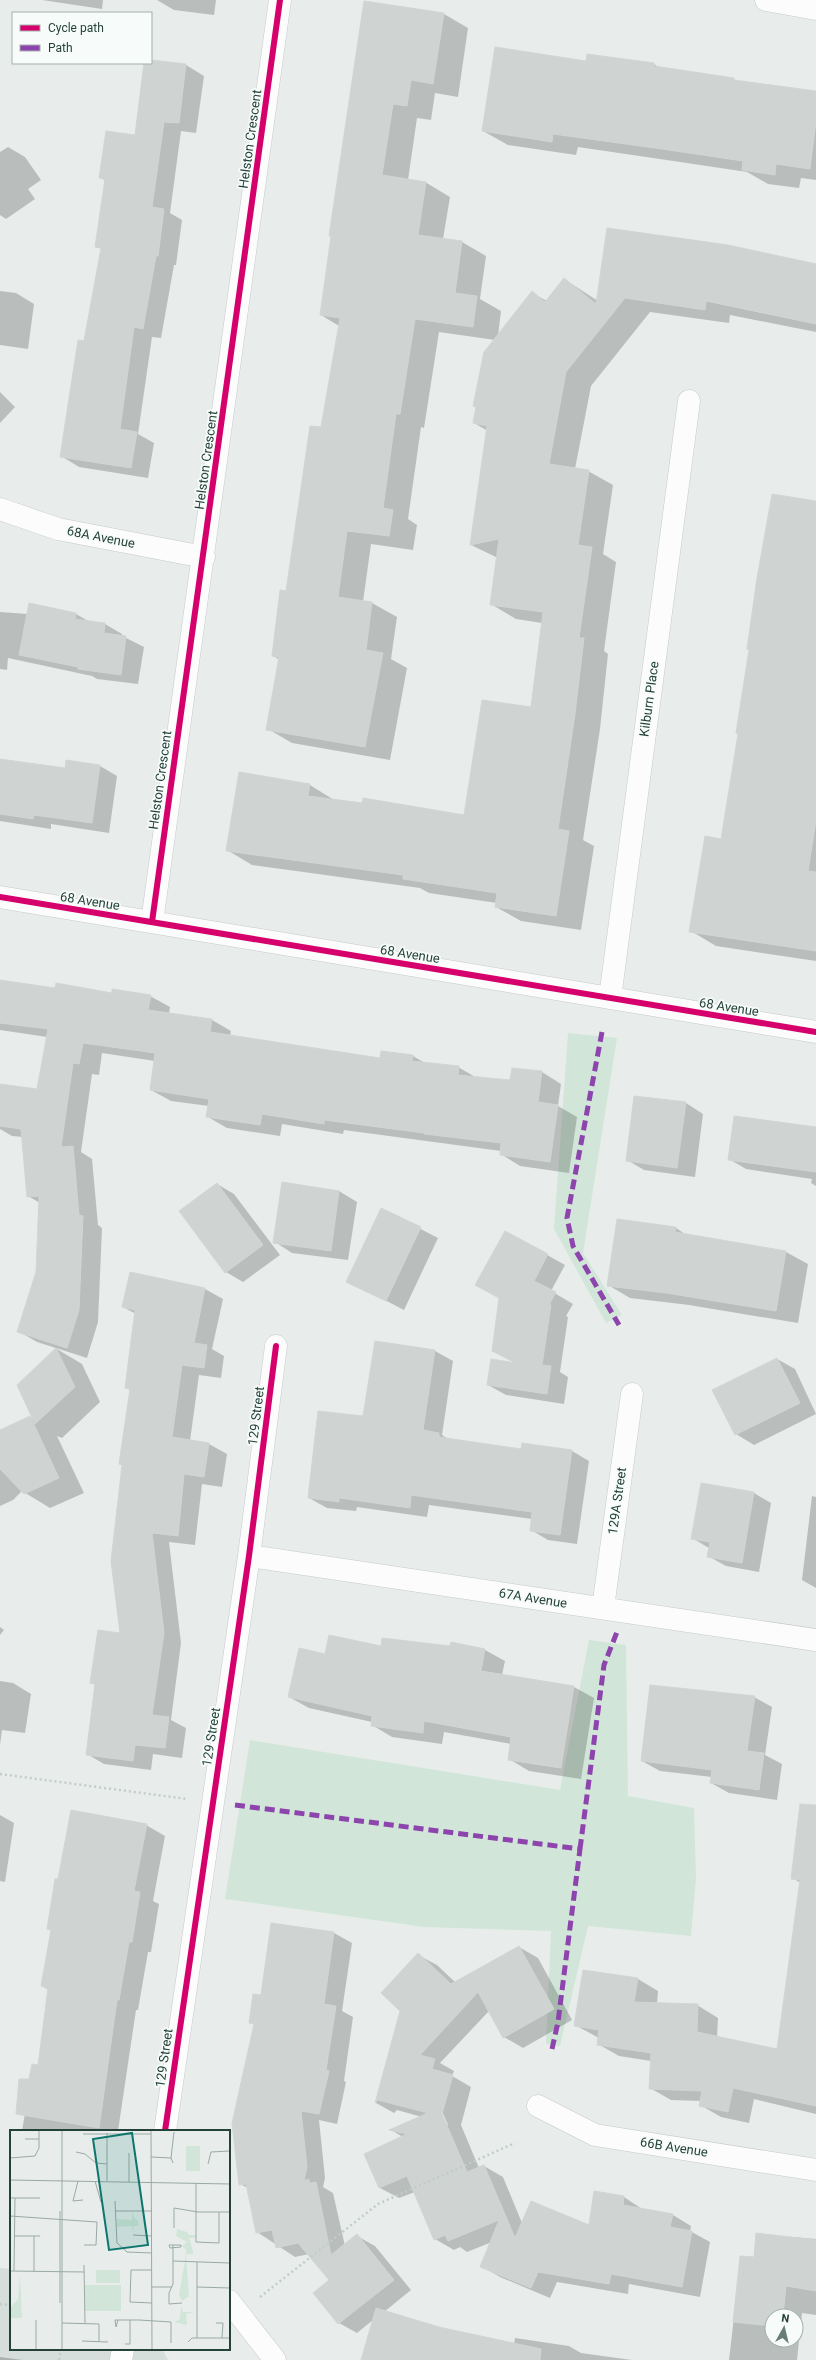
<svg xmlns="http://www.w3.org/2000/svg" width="816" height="2360" viewBox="0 0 816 2360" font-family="Roboto,sans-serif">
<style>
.built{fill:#d6dedb}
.green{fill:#d1e6d8}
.shadow{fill:#0003;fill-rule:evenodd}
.building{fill:#cfd4d2;stroke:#d1d6d4}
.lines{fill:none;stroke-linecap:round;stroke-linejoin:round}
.minor-casing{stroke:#c5cac8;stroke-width:23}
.path{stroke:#c3ccca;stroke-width:2.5;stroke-dasharray:2 3;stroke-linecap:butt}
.minor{stroke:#fcfcfc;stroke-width:22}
.quiet{stroke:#8e44ad;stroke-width:5;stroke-dasharray:10 5;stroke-linecap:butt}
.cycleway-casing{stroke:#f7fbf9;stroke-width:8}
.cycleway{stroke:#d6006c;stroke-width:6}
.labels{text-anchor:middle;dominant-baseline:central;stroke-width:3.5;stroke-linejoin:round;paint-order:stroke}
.street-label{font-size:13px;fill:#24423a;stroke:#f7fbf9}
.inset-road{fill:none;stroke:#9aa9a4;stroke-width:1}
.view{fill:#0f766e;fill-opacity:0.15;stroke:#0f766e;stroke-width:2}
.inset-edge{fill:none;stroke:#24423a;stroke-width:2}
</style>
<rect width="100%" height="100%" fill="#e8edeb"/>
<!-- built -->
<path class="built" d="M 0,2268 L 11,2269 L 11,2349 L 162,2349 L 168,2360 L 0,2360 Z"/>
<!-- green -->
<path class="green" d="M 568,1033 L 617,1038 L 583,1253 L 622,1315 L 606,1323 L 554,1229 Z
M 589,1640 L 626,1645 L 628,1796 L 694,1808 L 696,1877 L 691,1936 L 588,1926 L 560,2046 L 546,2044 L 551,1931 L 424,1927 L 225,1899 L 250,1740 L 560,1790 Z"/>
<!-- shadow -->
<path class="shadow" d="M 42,0 L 103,0 L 102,9 Z
M 157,0 L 216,0 L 214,15 L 174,10 Z
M 365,2 L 444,14 L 468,28 L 458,97 L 435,93 L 431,120 L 417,118 L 408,180 L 425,182 L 450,197 L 443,239 L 462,242 L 486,256 L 480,299 L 501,311 L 498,336 L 532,293 L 547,301 L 564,279 L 598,301 L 816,265 L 816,332 L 730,315 L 729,323 L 650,312 L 591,386 L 575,469 L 588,471 L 613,485 L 603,554 L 616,562 L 604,651 L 608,654 L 600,729 L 583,840 L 594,846 L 581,930 L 521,921 L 496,907 L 497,903 L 429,893 L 420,888 L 252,865 L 227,850 L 310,785 L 334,800 L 465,816 L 531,708 L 542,623 L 516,619 L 491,604 L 498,558 L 471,545 L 488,431 L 474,423 L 495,340 L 439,332 L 424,428 L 421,427 L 408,519 L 417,525 L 413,550 L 371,544 L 363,602 L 372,603 L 397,617 L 391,659 L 407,668 L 390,760 L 292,743 L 268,729 L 280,660 L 273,656 L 322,429 L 339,326 L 321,315 Z
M 588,55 L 654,64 L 661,69 L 816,94 L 816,180 L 801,178 L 799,188 L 768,184 L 747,172 L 680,162 L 578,147 L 576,155 L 508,145 L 483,131 L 587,62 Z
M 151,61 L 186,65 L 204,76 L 196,133 L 181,131 L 170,213 L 182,220 L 176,265 L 174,265 L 161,338 L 152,337 L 138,434 L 154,443 L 148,478 L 79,467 L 61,456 L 102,249 L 96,246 L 106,181 L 101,178 L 136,136 L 145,63 L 151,63 Z
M 8,147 L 25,157 L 41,180 L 28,189 L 35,199 L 6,219 L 0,215 L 0,152 Z
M 0,291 L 16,293 L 34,304 L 28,349 L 0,345 Z
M 0,392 L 15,407 L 0,423 Z
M 816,502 L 816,961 L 716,946 L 691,931 L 722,840 Z
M 30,604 L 76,614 L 90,622 L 105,624 L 122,634 L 122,636 L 144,647 L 138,684 L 97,679 L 92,676 L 8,658 L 7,670 L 0,669 L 0,612 L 28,614 Z
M 0,760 L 66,769 L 100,766 L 117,776 L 109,833 L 51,824 L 51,829 L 0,821 Z
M 0,981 L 56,989 L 150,996 L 170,1007 L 169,1014 L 212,1020 L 231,1031 L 230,1036 L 381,1059 L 413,1056 L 425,1063 L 458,1067 L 477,1078 L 511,1081 L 542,1072 L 561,1084 L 558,1106 L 577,1117 L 569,1173 L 520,1166 L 501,1154 L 501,1151 L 344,1130 L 343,1134 L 282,1124 L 280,1136 L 227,1128 L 208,1117 L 209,1106 L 171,1101 L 151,1090 L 155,1061 L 102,1053 L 99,1075 L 92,1074 L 81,1152 L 92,1159 L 98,1225 L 102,1228 L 98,1322 L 87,1358 L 37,1342 L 18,1331 L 37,1272 L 40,1203 L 28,1196 L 23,1137 L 12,1136 L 0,1129 L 0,1085 L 38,1090 L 47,1037 L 0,1030 Z
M 686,1103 L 703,1114 L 695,1177 L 644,1170 L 627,1160 Z
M 816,1145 L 816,1186 L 811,1183 L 812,1179 L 746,1169 L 729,1159 Z
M 217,1184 L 234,1194 L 280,1255 L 243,1282 L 226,1272 Z
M 283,1184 L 339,1191 L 357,1202 L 348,1260 L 292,1253 L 275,1242 Z
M 382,1209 L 438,1238 L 404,1310 L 348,1281 Z
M 676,1228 L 688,1236 L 786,1252 L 808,1264 L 798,1323 L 689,1305 L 630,1298 L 608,1285 Z
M 506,1232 L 565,1265 L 551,1291 L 573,1304 L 566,1316 L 568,1317 L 560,1372 L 568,1377 L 564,1404 L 506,1395 L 488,1385 L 515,1363 L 493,1351 L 500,1298 Z
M 131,1273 L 205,1289 L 223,1299 L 212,1349 L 224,1356 L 221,1378 L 199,1375 L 190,1441 L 209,1444 L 227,1454 L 222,1487 L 202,1484 L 195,1545 L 169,1542 L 181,1643 L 171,1720 L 186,1728 L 182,1758 L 153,1754 L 151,1770 L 104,1764 L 87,1754 L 95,1685 L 91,1682 L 121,1634 L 131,1390 L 126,1387 L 136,1314 L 123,1307 Z
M 376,1342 L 435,1351 L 453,1361 L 442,1435 L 450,1440 L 522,1450 L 572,1451 L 589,1461 L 577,1544 L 548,1540 L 531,1530 L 532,1519 L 429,1505 L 427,1517 L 357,1507 L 356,1511 L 327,1508 L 309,1498 L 363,1417 Z
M 57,1349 L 82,1364 L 100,1402 L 62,1438 L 57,1436 L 84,1493 L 50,1508 L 22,1491 L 13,1500 L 0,1506 L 0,1432 L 30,1417 L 34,1420 L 18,1385 Z
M 777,1359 L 795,1369 L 816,1414 L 754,1445 L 736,1434 Z
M 754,1493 L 771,1503 L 759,1572 L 726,1566 L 708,1556 L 709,1548 L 692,1538 Z
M 812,1496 L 816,1497 L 816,1588 L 802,1580 Z
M 0,1627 L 4,1630 L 0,1635 Z
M 382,1648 L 485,1650 L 505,1661 L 502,1675 L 574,1687 L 594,1698 L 581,1779 L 529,1771 L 509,1759 L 511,1744 L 444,1732 L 442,1744 L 392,1737 L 372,1725 L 372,1722 L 309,1708 L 289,1697 L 326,1655 Z
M 0,1681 L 13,1683 L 31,1694 L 25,1733 L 2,1730 L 0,1745 Z
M 754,1697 L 772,1707 L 765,1755 L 782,1764 L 777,1800 L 729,1793 L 711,1783 L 712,1777 L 660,1771 L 642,1761 Z
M 816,1811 L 816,2114 L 754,2099 L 749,2123 L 721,2117 L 700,2105 L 701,2101 L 671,2100 L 650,2088 L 651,2061 L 619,2056 L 598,2044 L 599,2038 L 575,2025 L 638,1979 L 658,1991 L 657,2004 L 697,2005 L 718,2018 L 717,2038 L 778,2050 L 801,1883 L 792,1878 Z
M 0,1815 L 14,1823 L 5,1882 L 0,1881 Z
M 146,1825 L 165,1836 L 153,1901 L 159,1904 L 151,1952 L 148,1952 L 138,2010 L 136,2010 L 118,2131 L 22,2131 L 33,2065 L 38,2066 L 49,1990 L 42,1986 L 51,1930 L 48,1929 L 59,1881 Z
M 272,1924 L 334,1933 L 352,1943 L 342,2011 L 353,2017 L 344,2081 L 346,2082 L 337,2124 L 319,2120 L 325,2178 L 323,2187 L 333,2193 L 345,2246 L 357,2236 L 375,2246 L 411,2290 L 384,2312 L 439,2328 L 514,2344 L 515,2338 L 569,2346 L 581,2353 L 632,2360 L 362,2360 L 373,2320 L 357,2333 L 339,2323 L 315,2293 L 331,2280 L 309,2254 L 295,2257 L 257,2232 L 248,2188 L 240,2184 L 255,2025 L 250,2022 L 262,1996 Z
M 519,1947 L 538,1958 L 572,2020 L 523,2048 L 504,2037 L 489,2011 L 440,2063 L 454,2071 L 452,2076 L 471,2087 L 461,2125 L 479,2168 L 484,2166 L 503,2177 L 522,2223 L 589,2227 L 624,2197 L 642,2209 L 673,2215 L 691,2226 L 690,2231 L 710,2242 L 700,2297 L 629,2284 L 628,2294 L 557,2282 L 550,2298 L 500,2277 L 481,2266 L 492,2242 L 467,2252 L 460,2247 L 454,2250 L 435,2239 L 415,2192 L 399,2198 L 380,2188 L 366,2154 L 403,2137 L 391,2130 L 422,2117 L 397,2110 L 394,2113 L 376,2103 L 418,1955 L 437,1965 L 455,1982 ZM 441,2109 L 448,2125 L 446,2125 L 439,2110 Z
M 757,2234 L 816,2239 L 816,2315 L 802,2313 L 797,2360 L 729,2360 L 741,2257 L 754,2258 ZM 772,2316 L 796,2316 L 796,2340 L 772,2340 Z
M 0,2357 L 23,2360 L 0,2360 Z"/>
<!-- building -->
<path class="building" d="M 364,1 L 444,13 L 433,84 L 411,80 L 407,106 L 393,104 L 382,175 L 426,182 L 418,235 L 462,241 L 455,293 L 477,296 L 473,327 L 415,319 L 400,414 L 396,414 L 383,508 L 393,510 L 389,536 L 347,531 L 338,597 L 372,602 L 366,650 L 383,653 L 365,747 L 266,730 L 279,657 L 272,656 L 280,590 L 286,591 L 310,426 L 321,427 L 340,318 L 320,315 L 331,236 L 329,236 Z
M 495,47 L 586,61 L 587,54 L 654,63 L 654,66 L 734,78 L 734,80 L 816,91 L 816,121 L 810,169 L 776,164 L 775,175 L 742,170 L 743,161 L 655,148 L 553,134 L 552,142 L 482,131 Z
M 151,60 L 186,64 L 179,123 L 164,122 L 152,207 L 164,209 L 158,256 L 156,256 L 143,329 L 134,327 L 120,429 L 137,432 L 131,468 L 60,457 L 78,340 L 84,341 L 101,248 L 95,247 L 105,179 L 99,178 L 106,131 L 135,135 L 144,63 L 151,63 Z
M 607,228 L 728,245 L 816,264 L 816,324 L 706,301 L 705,310 L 625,298 L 566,372 L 549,464 L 589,470 L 578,545 L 592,547 L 579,638 L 584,638 L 575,714 L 558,829 L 569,831 L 556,916 L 495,907 L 497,893 L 403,879 L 403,875 L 226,851 L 239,772 L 310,784 L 308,796 L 362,803 L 363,798 L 464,815 L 482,700 L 531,707 L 543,612 L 490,605 L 499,539 L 470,545 L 487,426 L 473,423 L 476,407 L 473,406 L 484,352 L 532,291 L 545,302 L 564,278 L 596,304 Z
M 772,494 L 816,501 L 816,820 L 808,871 L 816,872 L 816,951 L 689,932 L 705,836 L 721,839 L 738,734 L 736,733 L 749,650 L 747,649 L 757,578 Z
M 29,603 L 76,613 L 75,619 L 105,623 L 104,633 L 126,636 L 121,675 L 78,669 L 78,667 L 19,655 Z
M 0,759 L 65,768 L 66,760 L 100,765 L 92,823 L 34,815 L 33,819 L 0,814 Z
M 0,980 L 55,988 L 56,983 L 112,993 L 112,989 L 151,995 L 148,1010 L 212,1019 L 210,1032 L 380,1058 L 381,1051 L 413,1055 L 412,1061 L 459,1066 L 458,1075 L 510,1080 L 512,1068 L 542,1071 L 538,1102 L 558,1105 L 550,1162 L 500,1155 L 501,1143 L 424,1134 L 424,1133 L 324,1120 L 324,1124 L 262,1114 L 260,1125 L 206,1117 L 209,1099 L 150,1090 L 155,1053 L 83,1043 L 79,1064 L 73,1063 L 61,1147 L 73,1146 L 79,1215 L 83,1216 L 79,1310 L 67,1348 L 17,1332 L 36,1272 L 39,1196 L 27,1197 L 21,1129 L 0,1126 L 0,1084 L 37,1089 L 48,1029 L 0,1023 Z
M 634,1096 L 686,1102 L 677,1168 L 626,1161 Z
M 734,1116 L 816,1127 L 816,1172 L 728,1160 Z
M 282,1182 L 339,1191 L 331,1251 L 273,1243 Z
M 217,1183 L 263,1245 L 225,1273 L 179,1211 Z
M 381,1208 L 421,1227 L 386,1301 L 346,1282 Z
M 617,1219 L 676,1227 L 675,1232 L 786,1251 L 776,1311 L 666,1293 L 607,1286 Z
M 505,1231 L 548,1254 L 534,1281 L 556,1292 L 549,1305 L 551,1305 L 542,1365 L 551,1366 L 547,1394 L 487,1385 L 491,1359 L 516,1363 L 492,1351 L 499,1298 L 475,1285 Z
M 130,1272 L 205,1288 L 194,1343 L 207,1345 L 204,1368 L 182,1365 L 172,1437 L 209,1443 L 204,1477 L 184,1474 L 178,1536 L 152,1533 L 164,1633 L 152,1715 L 169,1717 L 165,1748 L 135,1745 L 133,1761 L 86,1755 L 95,1684 L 90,1683 L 98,1630 L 120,1633 L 111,1561 L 122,1465 L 119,1464 L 130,1389 L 125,1388 L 135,1310 L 122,1307 Z
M 375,1341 L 435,1350 L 423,1430 L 439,1433 L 439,1437 L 521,1449 L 522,1443 L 572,1450 L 560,1535 L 530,1531 L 532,1512 L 411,1495 L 410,1508 L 339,1498 L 339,1502 L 308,1498 L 318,1411 L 363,1416 Z
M 56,1348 L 75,1387 L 35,1424 L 17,1385 Z
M 777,1358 L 800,1403 L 735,1435 L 712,1390 Z
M 30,1416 L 59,1478 L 24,1494 L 0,1469 L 0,1430 Z
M 701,1483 L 754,1492 L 742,1563 L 707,1557 L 710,1542 L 691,1539 Z
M 329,1635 L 381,1646 L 382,1638 L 450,1646 L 451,1642 L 485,1649 L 481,1671 L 574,1686 L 561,1768 L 508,1760 L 511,1737 L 424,1721 L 423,1733 L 371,1726 L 372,1716 L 288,1697 L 299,1648 L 325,1654 Z
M 650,1685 L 755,1696 L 747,1751 L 764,1753 L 759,1790 L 710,1783 L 712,1770 L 641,1761 Z
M 800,1804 L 816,1805 L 816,2106 L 733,2088 L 728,2112 L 699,2106 L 702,2091 L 649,2089 L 651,2053 L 597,2045 L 599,2030 L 574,2026 L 583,1970 L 638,1978 L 634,2002 L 698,2004 L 697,2032 L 777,2049 L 800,1880 L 791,1879 Z
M 71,1810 L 147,1824 L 134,1891 L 140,1892 L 132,1942 L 129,1942 L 119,2000 L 117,2000 L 99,2128 L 16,2114 L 19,2079 L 29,2079 L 32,2064 L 38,2065 L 48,1988 L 41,1986 L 51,1930 L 47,1929 L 55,1879 L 58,1879 Z
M 271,1923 L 334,1932 L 324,2004 L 336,2006 L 326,2070 L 329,2071 L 319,2114 L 301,2111 L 307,2167 L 304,2181 L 309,2179 L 309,2183 L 316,2182 L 331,2255 L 357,2234 L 394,2280 L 338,2324 L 313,2293 L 329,2280 L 298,2243 L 276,2248 L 272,2230 L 256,2233 L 246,2184 L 239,2185 L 232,2123 L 254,2024 L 249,2023 L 253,1994 L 261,1995 Z
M 519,1946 L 554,2009 L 503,2038 L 478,1992 L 420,2055 L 435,2059 L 432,2069 L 453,2075 L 442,2114 L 467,2172 L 484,2165 L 515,2238 L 531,2201 L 589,2225 L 594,2191 L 624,2196 L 623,2205 L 673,2214 L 670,2227 L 692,2231 L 682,2287 L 611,2274 L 609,2284 L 538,2272 L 531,2288 L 480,2267 L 499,2220 L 448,2241 L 445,2235 L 434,2240 L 407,2176 L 379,2188 L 364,2154 L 407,2134 L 389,2130 L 428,2113 L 378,2100 L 375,2103 L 400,2011 L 381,1993 L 418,1953 L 451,1984 Z
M 756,2233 L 816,2240 L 816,2291 L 786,2286 L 783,2316 L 772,2316 L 772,2326 L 733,2322 L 740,2256 L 754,2257 Z
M 376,2308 L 439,2327 L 541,2349 L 540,2360 L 361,2360 Z"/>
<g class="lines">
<defs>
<path id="minor" d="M 766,0 L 816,9
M 0,509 L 58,529 L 204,557
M 0,897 L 816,1032
M 152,922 L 280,0
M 610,998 L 689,401
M 249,1556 L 816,1640
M 603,1608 L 632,1394
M 538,2106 L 595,2135 L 816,2170
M 165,2131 L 249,1556 L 276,1346
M 229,2301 L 275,2360
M 121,2360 L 123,2349"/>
</defs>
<!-- minor casing -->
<use href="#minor" class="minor-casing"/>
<!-- path -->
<path class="path" d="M 0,1774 L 187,1799
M 260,2297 L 378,2204 L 515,2143
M 0,2304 L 11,2305
M 59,2360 L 61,2349"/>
<!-- minor -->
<use href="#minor" class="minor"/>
<!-- quiet -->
<path class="quiet" d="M 602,1032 L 567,1218 L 573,1246 L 619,1325
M 235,1805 L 580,1849 L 558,2022 L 552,2049
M 580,1849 L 604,1665 L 617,1632"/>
<defs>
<path id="cycleway" d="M 0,897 L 816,1032
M 152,922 L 280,0
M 165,2131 L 249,1556 L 276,1346"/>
</defs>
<!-- cycleway casing -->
<use href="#cycleway" class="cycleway-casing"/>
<!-- cycleway -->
<use href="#cycleway" class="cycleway"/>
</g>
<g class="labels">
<!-- street labels -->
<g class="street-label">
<text transform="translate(250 139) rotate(-82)">Helston Crescent</text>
<text transform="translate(206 460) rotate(-82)">Helston Crescent</text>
<text transform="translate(101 537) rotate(11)">68A Avenue</text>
<text transform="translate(649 699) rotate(-82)">Kilburn Place</text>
<text transform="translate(160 780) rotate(-82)">Helston Crescent</text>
<text transform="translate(90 901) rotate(9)">68 Avenue</text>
<text transform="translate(410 954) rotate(9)">68 Avenue</text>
<text transform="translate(729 1007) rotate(9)">68 Avenue</text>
<text transform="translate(256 1416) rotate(-83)">129 Street</text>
<text transform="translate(617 1501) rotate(-82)">129A Street</text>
<text transform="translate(533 1598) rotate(9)">67A Avenue</text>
<text transform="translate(211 1737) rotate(-81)">129 Street</text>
<text transform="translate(164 2058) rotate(-82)">129 Street</text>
<text transform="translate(674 2147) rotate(9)">66B Avenue</text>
</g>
</g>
<!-- overview -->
<g transform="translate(10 2130)">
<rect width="220" height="220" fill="#e8edeb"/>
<path d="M 176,16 L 190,16 L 190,41 L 176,41 ZM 122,82 L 125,89 L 128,90 L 129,96 L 124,96 L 123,102 L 122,96 L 107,97 L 107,89 L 122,90 ZM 167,99 L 177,102 L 179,105 L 186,105 L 186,108 L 179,108 L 183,121 L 183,124 L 176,124 L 179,166 L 172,171 L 169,165 L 175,131 L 176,120 L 172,116 L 177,112 L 166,106 ZM 86,140 L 110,140 L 110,153 L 86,153 ZM 10,144 L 12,188 L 1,188 L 0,218 L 0,178 L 8,169 ZM 75,155 L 111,155 L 111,181 L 75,181 ZM 171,176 L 173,182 L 185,182 L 176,184 L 177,195 L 164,192 L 170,189 Z" fill="#d1e6d8"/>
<path class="inset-road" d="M 141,0 L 142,220M 97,3 L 97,51M 73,4 L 141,4M 15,9 L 29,9M 66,22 L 75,24 L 86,33 L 97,34M 119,23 L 119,52M 25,26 L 29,18 L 29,0M 141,27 L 161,28M 0,28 L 25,26M 163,33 L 161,28 L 164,2M 198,34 L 201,22 L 220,21M 0,50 L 220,54M 68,51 L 63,71 L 73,70M 85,51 L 91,72M 186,54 L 186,112 L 209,113 L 209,82M 0,68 L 30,68M 105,71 L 107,113 L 117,122 L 142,123M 106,81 L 142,81M 0,86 L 87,92 L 86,115 L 74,115M 164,98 L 164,78 L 188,82 L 220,82M 123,105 L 142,106M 5,106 L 30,106M 159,115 L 171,115 L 171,117 L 160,118 ZM 163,115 L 163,154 L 159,163 L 159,174 L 172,173M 163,131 L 220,133M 187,132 L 187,208M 74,135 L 75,193M 142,140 L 121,140 L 120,172 L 142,173M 0,141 L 74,142M 4,141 L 5,68M 24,141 L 24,106M 142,157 L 162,157M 187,157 L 220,158M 50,173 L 50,81M 108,190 L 106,197 L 105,190 L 129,190 L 161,192 L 161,213M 52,193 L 89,194 L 89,211M 206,193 L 213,193 L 212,208M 72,211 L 98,212M 178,212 L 182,208 L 220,208M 115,214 L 120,214 L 120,190M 26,220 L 26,190M 52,220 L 52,0"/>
<path class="view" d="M 122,3 L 138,115 L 99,120 L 83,9 Z"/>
<rect width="220" height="220" class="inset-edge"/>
</g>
<!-- legend -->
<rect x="12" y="12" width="140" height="52" fill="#f7fbf9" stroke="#a3b1ad"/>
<rect x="20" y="25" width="20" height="6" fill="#d6006c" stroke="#a3b1ad"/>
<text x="48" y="32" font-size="12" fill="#24423a">Cycle path</text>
<rect x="20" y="45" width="20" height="6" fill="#8e44ad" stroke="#a3b1ad"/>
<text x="48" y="52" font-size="12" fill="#24423a">Path</text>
<!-- north arrow -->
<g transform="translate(784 2328) rotate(8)"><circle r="19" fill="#f7fbf9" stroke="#a3b1ad"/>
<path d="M0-3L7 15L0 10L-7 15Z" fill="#697e78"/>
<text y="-6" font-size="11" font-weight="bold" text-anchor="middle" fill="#24423a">N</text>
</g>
</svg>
